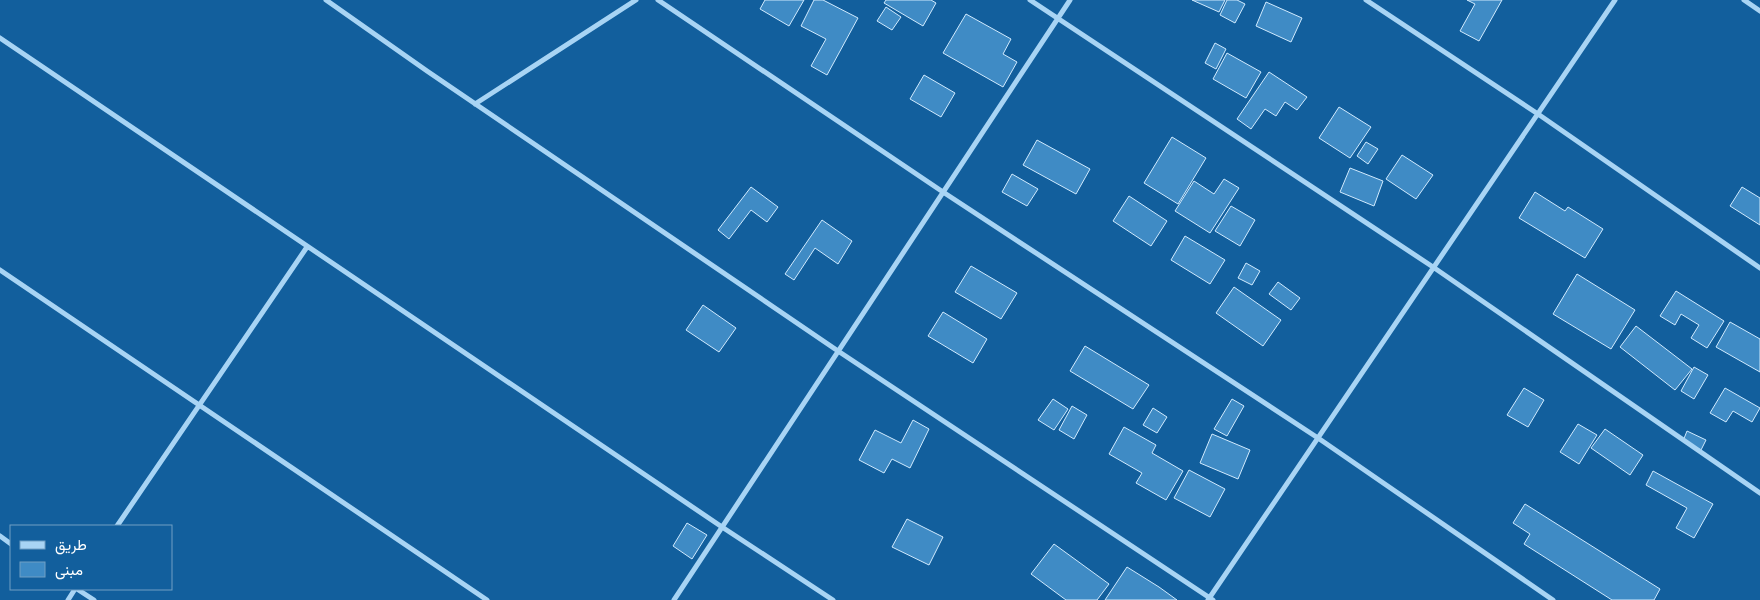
<svg xmlns="http://www.w3.org/2000/svg" width="1760" height="600" viewBox="0 0 1760 600" font-family="Overpass,Vazirmatn,sans-serif">
<style>
.building{fill:#3f8bc5;stroke:#d0eafe}
.lines{fill:none;stroke-linecap:round;stroke-linejoin:round}
.street{stroke:#a8d4f4;stroke-width:5}
</style>
<rect width="100%" height="100%" fill="#125f9d"/>
<!-- building -->
<path class="building" d="M 765,0 L 804,0 L 789,26 L 760,9 Z
M 814,0 L 823,0 L 858,18 L 827,75 L 811,66 L 826,39 L 801,26 Z
M 886,0 L 931,0 L 936,3 L 923,26 L 884,3 Z
M 1192,0 L 1225,0 L 1219,12 Z
M 1227,0 L 1237,0 L 1245,4 L 1235,23 L 1220,15 Z
M 1467,0 L 1502,0 L 1479,41 L 1460,31 L 1475,4 Z
M 1266,2 L 1302,18 L 1291,42 L 1256,26 Z
M 886,7 L 901,17 L 892,30 L 877,21 Z
M 966,14 L 1011,39 L 1003,54 L 1017,62 L 1003,87 L 943,53 Z
M 1215,43 L 1226,49 L 1216,69 L 1205,63 Z
M 1227,53 L 1261,72 L 1246,98 L 1213,79 Z
M 1269,72 L 1307,97 L 1297,110 L 1285,102 L 1276,116 L 1265,109 L 1251,129 L 1237,119 Z
M 924,75 L 955,93 L 941,117 L 910,99 Z
M 1339,107 L 1371,127 L 1350,158 L 1319,138 Z
M 1172,137 L 1206,158 L 1178,204 L 1144,183 Z
M 1037,140 L 1090,169 L 1076,194 L 1023,165 Z
M 1366,142 L 1378,149 L 1368,164 L 1357,156 Z
M 1402,155 L 1433,175 L 1416,199 L 1386,179 Z
M 1350,168 L 1383,181 L 1374,206 L 1340,192 Z
M 1012,174 L 1038,189 L 1027,206 L 1002,192 Z
M 1224,179 L 1239,188 L 1210,233 L 1175,211 L 1194,181 L 1214,194 Z
M 751,187 L 778,207 L 767,222 L 751,210 L 729,239 L 718,230 Z
M 1742,187 L 1760,198 L 1760,225 L 1730,206 Z
M 1535,192 L 1565,211 L 1568,207 L 1603,229 L 1585,258 L 1519,218 Z
M 1129,196 L 1167,221 L 1151,246 L 1113,221 Z
M 1231,206 L 1255,220 L 1240,246 L 1215,231 Z
M 822,220 L 852,241 L 838,264 L 815,248 L 794,280 L 785,274 Z
M 1185,236 L 1225,260 L 1210,284 L 1171,260 Z
M 1246,263 L 1260,271 L 1252,285 L 1238,278 Z
M 971,266 L 1017,293 L 1001,319 L 955,292 Z
M 1577,274 L 1635,310 L 1611,349 L 1553,314 Z
M 1278,282 L 1300,298 L 1291,310 L 1269,294 Z
M 1234,287 L 1281,320 L 1263,346 L 1216,313 Z
M 1676,291 L 1724,321 L 1707,348 L 1691,338 L 1699,325 L 1681,314 L 1675,325 L 1660,316 Z
M 703,305 L 736,328 L 719,352 L 686,330 Z
M 943,312 L 987,339 L 973,363 L 928,336 Z
M 1730,322 L 1760,339 L 1760,372 L 1716,347 Z
M 1636,326 L 1692,369 L 1675,390 L 1620,347 Z
M 1085,346 L 1149,385 L 1133,409 L 1070,371 Z
M 1694,367 L 1708,375 L 1694,399 L 1681,391 Z
M 1524,388 L 1544,400 L 1528,427 L 1507,415 Z
M 1725,388 L 1760,408 L 1752,422 L 1733,411 L 1726,422 L 1710,413 Z
M 1053,399 L 1068,409 L 1054,430 L 1038,420 Z
M 1232,399 L 1244,406 L 1227,436 L 1214,429 Z
M 1072,406 L 1087,415 L 1074,439 L 1059,430 Z
M 1153,408 L 1167,417 L 1157,433 L 1143,425 Z
M 913,420 L 929,429 L 910,468 L 892,459 L 884,473 L 859,460 L 875,430 L 901,443 Z
M 1578,424 L 1597,435 L 1579,464 L 1560,452 Z
M 1124,427 L 1156,445 L 1152,453 L 1183,471 L 1166,500 L 1136,483 L 1142,473 L 1109,454 Z
M 1605,429 L 1643,455 L 1630,475 L 1591,448 Z
M 1687,431 L 1706,440 L 1701,450 L 1683,441 Z
M 1212,434 L 1250,450 L 1238,479 L 1200,463 Z
M 1189,470 L 1225,489 L 1210,517 L 1174,498 Z
M 1653,471 L 1713,504 L 1694,538 L 1676,528 L 1687,508 L 1646,485 Z
M 1525,504 L 1660,589 L 1654,600 L 1612,600 L 1524,544 L 1530,534 L 1513,523 Z
M 907,519 L 943,537 L 929,565 L 892,547 Z
M 687,523 L 707,535 L 692,559 L 673,546 Z
M 1054,544 L 1109,584 L 1097,600 L 1066,600 L 1031,574 Z
M 1127,567 L 1159,587 L 1177,600 L 1105,600 Z"/>
<g class="lines">
<!-- street -->
<path class="street" d="M 326,0 L 427,71 L 838,351 L 1213,600
M 658,0 L 943,192 L 1318,438 L 1553,600
M 1030,0 L 1433,267 L 1760,493
M 1366,0 L 1538,114 L 1760,268
M 1744,0 L 1760,11
M 0,38 L 722,527 L 833,600
M 475,104 L 636,0
M 0,270 L 487,600
M 117,526 L 307,247
M 0,536 L 11,544
M 77,589 L 94,600
M 68,600 L 75,589
M 674,600 L 1070,0
M 1208,600 L 1615,0"/>
</g>
<!-- legend -->
<rect x="10" y="525" width="162" height="65" fill="#125f9d" stroke="#719fc4"/>
<rect x="20" y="541" width="25" height="8" fill="#a8d4f4" stroke="#719fc4"/>
<text x="55" y="550" font-size="15" fill="#ffffff">طريق</text>
<rect x="20" y="562" width="25" height="15" fill="#3f8bc5" stroke="#719fc4"/>
<text x="55" y="575" font-size="15" fill="#ffffff">مبنى</text>
</svg>
